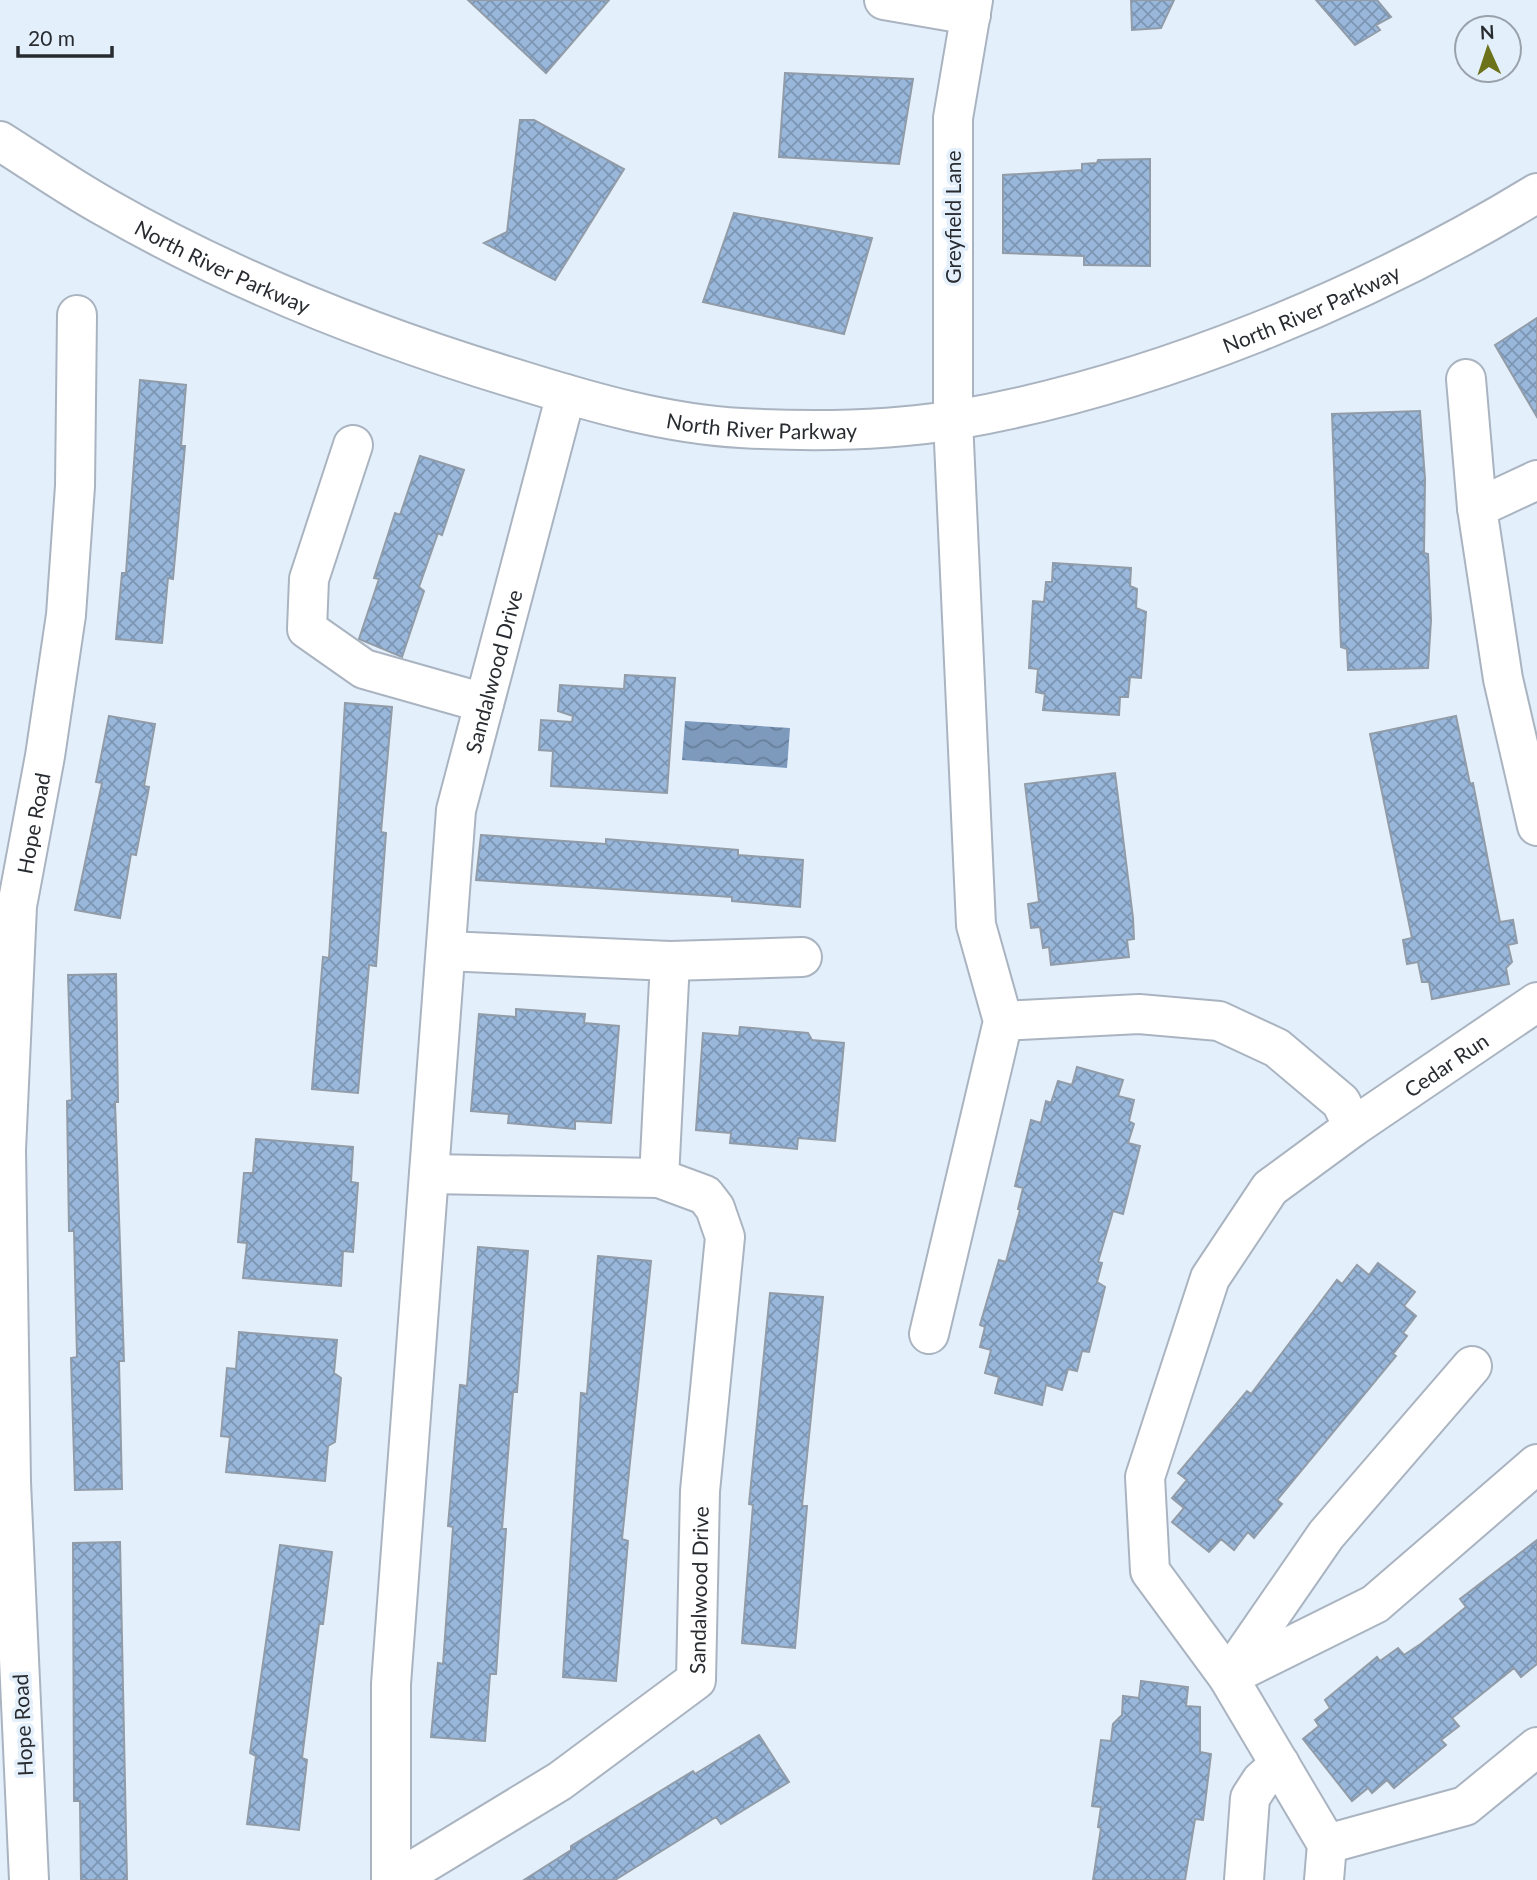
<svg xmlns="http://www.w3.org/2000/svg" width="1537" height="1880" viewBox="0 0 1537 1880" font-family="Lato,sans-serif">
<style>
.water{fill:url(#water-waves)}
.building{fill:url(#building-cross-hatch);stroke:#919ca8;stroke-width:2}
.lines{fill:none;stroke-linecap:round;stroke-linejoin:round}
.minor-casing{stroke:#aab4c1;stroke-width:42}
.minor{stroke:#fff;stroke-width:38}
.labels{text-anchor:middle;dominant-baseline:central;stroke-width:7;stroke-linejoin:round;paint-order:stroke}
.street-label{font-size:21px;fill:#282c31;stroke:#e4effc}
</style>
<defs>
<pattern id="water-waves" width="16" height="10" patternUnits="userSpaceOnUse" patternTransform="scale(1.75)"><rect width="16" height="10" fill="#7d9abd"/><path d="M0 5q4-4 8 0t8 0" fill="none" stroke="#667e9a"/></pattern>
<pattern id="building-cross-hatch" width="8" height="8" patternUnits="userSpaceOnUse" patternTransform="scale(1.75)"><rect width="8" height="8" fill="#98b7db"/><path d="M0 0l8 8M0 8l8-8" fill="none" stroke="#7c95b2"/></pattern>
</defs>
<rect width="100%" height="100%" fill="#e4effc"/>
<!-- water -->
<path class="water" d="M 685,721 L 790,728 L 787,768 L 682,760 Z"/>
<!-- building -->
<path class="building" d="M 468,0 L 609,0 L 546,73 Z
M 1131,0 L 1174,0 L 1161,28 L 1132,30 Z
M 1316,0 L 1377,0 L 1391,17 L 1376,25 L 1380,30 L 1355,45 Z
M 785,73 L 913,79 L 899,164 L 779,157 Z
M 520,120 L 534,120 L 624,169 L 555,280 L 484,243 L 507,232 Z
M 1150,159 L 1150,266 L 1084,265 L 1084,256 L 1003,253 L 1003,175 L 1082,170 L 1082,164 L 1097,163 L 1098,160 Z
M 734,213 L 872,238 L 844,334 L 703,302 Z
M 1537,318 L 1537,417 L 1495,345 Z
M 140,380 L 186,385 L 181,446 L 185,446 L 173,579 L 168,578 L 162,643 L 116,639 L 122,573 L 126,573 Z
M 1420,411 L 1425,479 L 1424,553 L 1428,554 L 1431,620 L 1428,668 L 1348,670 L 1347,649 L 1341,647 L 1332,414 Z
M 420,456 L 464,470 L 442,535 L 438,533 L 419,587 L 424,591 L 402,657 L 359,639 L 379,579 L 374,578 L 395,513 L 400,515 Z
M 1053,563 L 1131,568 L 1130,586 L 1137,589 L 1136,608 L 1146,612 L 1143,654 L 1141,678 L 1130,677 L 1128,697 L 1120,697 L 1119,715 L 1043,710 L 1045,694 L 1036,692 L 1038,669 L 1029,668 L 1033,601 L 1044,602 L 1046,582 L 1052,582 Z
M 625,675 L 675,678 L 667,793 L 551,786 L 553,751 L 539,750 L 541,720 L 572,722 L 573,716 L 558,711 L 560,685 L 624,689 Z
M 345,703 L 392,707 L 381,832 L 386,833 L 376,966 L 369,965 L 358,1093 L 312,1089 L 323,957 L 329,958 Z
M 109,716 L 155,724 L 144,786 L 149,787 L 136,855 L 131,854 L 120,918 L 75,910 L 102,783 L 96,782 Z
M 1456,716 L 1470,784 L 1473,783 L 1500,922 L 1513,920 L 1517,943 L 1508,945 L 1512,962 L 1506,968 L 1509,984 L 1432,999 L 1429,982 L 1422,982 L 1418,962 L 1407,964 L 1403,940 L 1412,938 L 1370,734 Z
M 1115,773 L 1133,918 L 1134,939 L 1127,940 L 1129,957 L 1051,965 L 1049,947 L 1043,948 L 1040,927 L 1031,928 L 1028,904 L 1039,902 L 1025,784 Z
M 481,835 L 606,844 L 606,839 L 738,850 L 738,855 L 803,860 L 800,907 L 732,901 L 732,897 L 476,880 Z
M 116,974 L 118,1102 L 115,1102 L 124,1361 L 119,1361 L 122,1489 L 75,1490 L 71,1358 L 77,1357 L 74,1231 L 69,1231 L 67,1101 L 72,1100 L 68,975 Z
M 516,1009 L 585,1014 L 584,1023 L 619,1026 L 611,1123 L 575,1121 L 575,1129 L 508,1123 L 509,1114 L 471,1111 L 479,1014 L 516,1017 Z
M 740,1027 L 808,1033 L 812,1040 L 844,1043 L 835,1141 L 798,1138 L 797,1149 L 730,1143 L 731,1133 L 696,1130 L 703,1033 L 739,1036 Z
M 1077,1067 L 1123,1080 L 1118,1096 L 1134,1100 L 1129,1121 L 1134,1124 L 1128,1143 L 1140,1146 L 1123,1214 L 1113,1211 L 1098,1262 L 1102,1263 L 1097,1282 L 1105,1287 L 1089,1352 L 1082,1351 L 1077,1371 L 1068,1369 L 1062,1390 L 1046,1385 L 1042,1405 L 995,1393 L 999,1377 L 985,1373 L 991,1350 L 980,1347 L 985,1327 L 980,1325 L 999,1260 L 1006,1262 L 1020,1210 L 1018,1209 L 1023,1188 L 1015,1186 L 1031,1120 L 1041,1123 L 1046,1101 L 1051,1103 L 1058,1081 L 1072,1085 Z
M 256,1139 L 353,1147 L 351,1182 L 358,1183 L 353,1252 L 343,1251 L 341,1286 L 243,1278 L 247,1243 L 238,1242 L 244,1173 L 253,1173 Z
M 478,1247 L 528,1251 L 517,1392 L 513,1392 L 502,1529 L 506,1529 L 496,1674 L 490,1674 L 485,1741 L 431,1737 L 438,1663 L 443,1664 L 453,1527 L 448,1526 L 460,1385 L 467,1386 Z
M 598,1256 L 651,1261 L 622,1539 L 628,1541 L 616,1681 L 563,1677 L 581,1393 L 587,1394 Z
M 1378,1263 L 1415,1292 L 1404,1306 L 1416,1316 L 1403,1333 L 1407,1336 L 1393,1354 L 1396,1356 L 1277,1500 L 1282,1504 L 1254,1538 L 1248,1532 L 1234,1550 L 1221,1539 L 1209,1552 L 1172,1522 L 1184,1508 L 1172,1498 L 1187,1480 L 1178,1473 L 1247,1391 L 1251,1394 L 1337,1280 L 1342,1284 L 1357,1265 L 1369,1275 Z
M 770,1293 L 823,1297 L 802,1506 L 807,1506 L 795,1648 L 742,1643 L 753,1505 L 749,1504 Z
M 239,1332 L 337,1340 L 334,1373 L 341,1378 L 335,1442 L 328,1446 L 325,1481 L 226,1472 L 230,1437 L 221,1436 L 227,1368 L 236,1369 Z
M 1537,1540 L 1537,1664 L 1521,1677 L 1514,1668 L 1452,1718 L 1459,1726 L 1441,1740 L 1446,1745 L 1394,1788 L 1387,1780 L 1372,1793 L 1368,1788 L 1352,1801 L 1303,1739 L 1319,1726 L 1315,1720 L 1330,1708 L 1325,1700 L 1377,1657 L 1380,1661 L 1398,1648 L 1404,1655 L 1422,1643 L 1466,1607 L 1460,1599 Z
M 120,1542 L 127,1880 L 81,1880 L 80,1801 L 74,1801 L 73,1543 Z
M 280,1545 L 332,1552 L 323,1624 L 319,1624 L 302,1758 L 307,1760 L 299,1830 L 247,1824 L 256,1756 L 250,1753 Z
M 1141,1681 L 1188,1687 L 1186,1706 L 1200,1707 L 1200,1752 L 1211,1754 L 1203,1820 L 1195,1819 L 1185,1880 L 1093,1880 L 1101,1828 L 1098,1827 L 1101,1807 L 1092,1806 L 1101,1740 L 1111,1741 L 1113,1724 L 1122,1715 L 1123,1696 L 1139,1698 Z
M 759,1735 L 789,1782 L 721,1824 L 716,1817 L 615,1880 L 524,1880 L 571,1850 L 571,1846 L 693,1771 L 695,1774 Z"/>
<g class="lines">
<defs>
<g id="minor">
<path d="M 884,0 L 971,15"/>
<path id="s1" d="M 0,141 C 35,163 69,187 105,207 C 236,282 379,338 523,381 C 594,403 667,424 741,428 C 812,432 885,431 955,420 C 1152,386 1367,297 1537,193"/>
<path d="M 1466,379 L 1477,508 L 1503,679 L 1537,826"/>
<path d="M 353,445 L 309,579 L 307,629 L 364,669 L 484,703"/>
<path d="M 1477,508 L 1537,480"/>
<path d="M 446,951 L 670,961 L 802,957"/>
<path d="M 1003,1021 L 1139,1014 L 1219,1021 L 1277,1048 L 1341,1102 L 1353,1127 L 1270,1188 L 1210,1278 L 1145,1477 L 1150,1571 L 1228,1677 L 1327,1844 L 1324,1880"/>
<path id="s2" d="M 1353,1127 L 1537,1002"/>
<path d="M 659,1178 L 670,961"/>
<path d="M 929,1334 L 1003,1021 L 976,925 L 953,420 L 953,118 L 973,0"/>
<path d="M 1230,1676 L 1375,1604 L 1537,1464"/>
<path d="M 1228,1677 L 1326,1535 L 1472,1366"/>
<path d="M 1327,1844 L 1465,1806 L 1537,1747"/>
<path id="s3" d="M 29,1880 L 11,1482 L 6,1150 L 17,906 L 45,756 L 66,615 L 75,486 L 77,315"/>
<path id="s4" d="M 391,1880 L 391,1684 L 456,810 L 566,394"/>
<path id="s5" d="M 397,1880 L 560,1781 L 696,1680 L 700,1491 L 725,1237 L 715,1208 L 705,1195 L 659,1178 L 429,1174"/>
<path d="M 1244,1880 L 1250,1798 L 1261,1781 L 1280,1764"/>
</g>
</defs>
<!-- minor casing -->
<use href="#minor" class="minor-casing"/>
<!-- minor -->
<use href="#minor" class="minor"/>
</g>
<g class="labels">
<!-- street labels -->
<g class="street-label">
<text transform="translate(952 217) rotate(-90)">Greyfield Lane</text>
<text stroke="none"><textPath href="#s1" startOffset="256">North River Parkway</textPath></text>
<text stroke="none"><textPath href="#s1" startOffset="1390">North River Parkway</textPath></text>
<text stroke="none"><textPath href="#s1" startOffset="822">North River Parkway</textPath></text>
<text stroke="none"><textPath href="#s4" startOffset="1216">Sandalwood Drive</textPath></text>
<text stroke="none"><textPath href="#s3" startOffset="1059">Hope Road</textPath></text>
<text stroke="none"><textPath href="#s2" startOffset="112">Cedar Run</textPath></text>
<text stroke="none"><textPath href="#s5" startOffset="450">Sandalwood Drive</textPath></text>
<text transform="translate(22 1725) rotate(-93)">Hope Road</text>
</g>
</g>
<!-- north arrow -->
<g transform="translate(1488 49) rotate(357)"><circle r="33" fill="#e4effc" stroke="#99a1ab" stroke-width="2"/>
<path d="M0-5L12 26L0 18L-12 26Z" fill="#6b7219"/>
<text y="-10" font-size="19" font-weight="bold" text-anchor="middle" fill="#282c31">N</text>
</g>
<!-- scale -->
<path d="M18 46v10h94v-10" fill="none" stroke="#282c31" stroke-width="3.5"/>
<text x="28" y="46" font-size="21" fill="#282c31" stroke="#e4effc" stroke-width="5" paint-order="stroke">20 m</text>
</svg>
